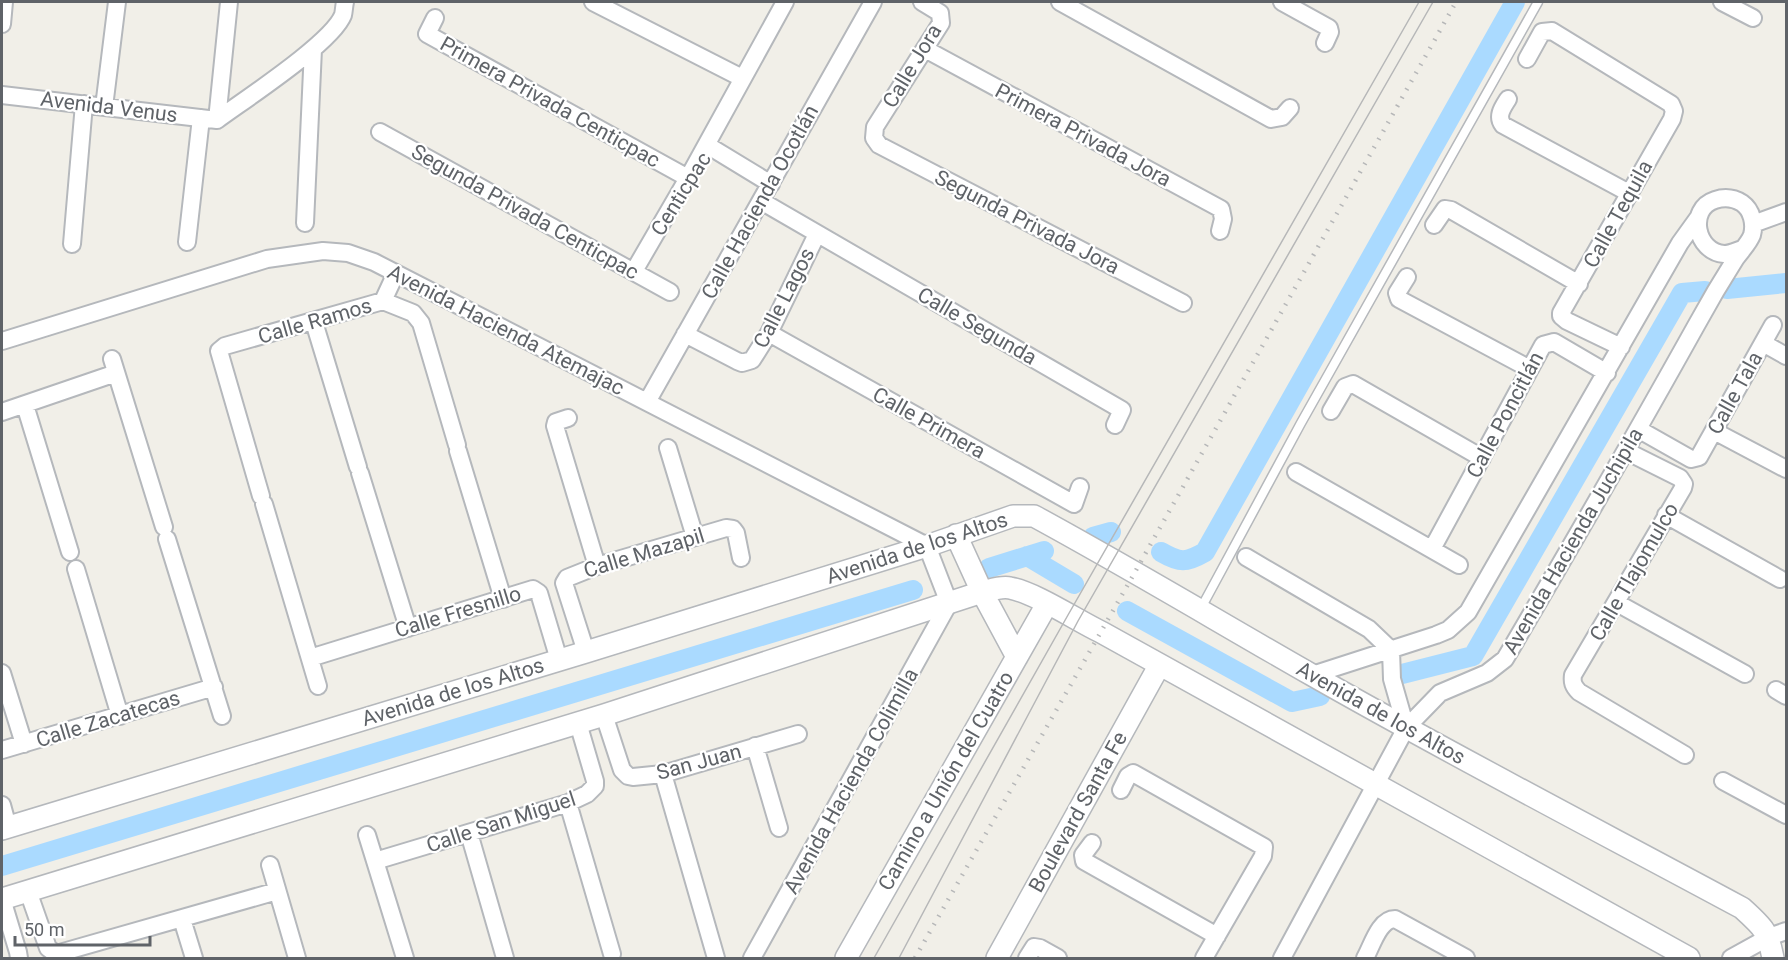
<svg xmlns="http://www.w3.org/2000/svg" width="1788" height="960" viewBox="0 0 1788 960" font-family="Roboto,sans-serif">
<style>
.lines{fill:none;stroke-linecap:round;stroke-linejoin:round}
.canal{stroke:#aadaff;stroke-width:20}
.service-casing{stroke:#b5b8bc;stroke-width:11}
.minor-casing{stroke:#b5b8bc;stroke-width:20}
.tertiary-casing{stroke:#b5b8bc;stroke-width:24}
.service{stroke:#fff;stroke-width:8}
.minor{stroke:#fff;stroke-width:16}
.tertiary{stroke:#fff;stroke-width:21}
.tram{stroke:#b6b7b8;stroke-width:1.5}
.rail{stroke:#b6b7b8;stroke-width:4.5;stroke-dasharray:1.5 8;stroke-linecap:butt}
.labels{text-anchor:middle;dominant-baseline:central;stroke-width:4.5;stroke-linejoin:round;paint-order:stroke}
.street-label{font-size:21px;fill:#5f6368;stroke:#fff}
</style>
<rect width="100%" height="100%" fill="#f1efe8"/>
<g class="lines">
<!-- canal -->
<path class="canal" d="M 1727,289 L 1786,283
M 1093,537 L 1111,532
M 1161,552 C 1180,563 1186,563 1205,552 L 1515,2
M 1027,556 L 1074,584
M 989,568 L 1044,551
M 1127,611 L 1292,702 L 1320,696
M 1402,674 L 1473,656 L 1682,293 L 1705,291
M 2,866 L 913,590"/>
<defs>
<path id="service" d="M 1200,610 L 1301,423 L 1538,2"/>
<path id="minor" d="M 593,2 L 742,78
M 922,2 L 940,13 L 941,23 L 875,127 L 874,138 L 879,145 L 1183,303
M 1060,2 L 1271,119 L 1282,117 L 1290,108
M 1282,2 L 1329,28 L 1330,32 L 1325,43
M 1722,2 L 1753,18
M 435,18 L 427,34 L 688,178
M 2,24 L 4,2
M 925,49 L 1221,209 L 1223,219 L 1220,231
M 1527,59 L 1542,32 L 1552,31 L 1671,104 L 1674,111 L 1672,119 L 1561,313 L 1561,316 L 1567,321 L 1621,347
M 2,95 L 217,120
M 1508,99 C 1503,107 1496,116 1503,125 L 1629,193
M 104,107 L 117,2
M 217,120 C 244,100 332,43 343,15 C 344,11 344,6 345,2
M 217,120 L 229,2
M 380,132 L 670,292
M 707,145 L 771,184
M 761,201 L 1122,410 L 1115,425
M 305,223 L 313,49
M 1753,224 L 1786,212
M 1434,225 L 1445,209 L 1451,210 L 1579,284
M 187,242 L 201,118
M 72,244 L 84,104
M 634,271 L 688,178 L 785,2
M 1407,277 L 1397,293 L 1399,299 L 1530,369
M 383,301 L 413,313 L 421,323 L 457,445
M 314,322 L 358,467
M 769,333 L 1074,504 L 1080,487
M 685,334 L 737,361 L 742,363 L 752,360 L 769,333 L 817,234
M 2,341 L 267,259 L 323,251 L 348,253 L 374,262 L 927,546 L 949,603 L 752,958
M 1763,343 L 1786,356
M 112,359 L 164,527
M 647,402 L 873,2
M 25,405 L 70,552
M 1331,411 L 1345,387 L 1353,384 L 1482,458
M 2,412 L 116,373
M 568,418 L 556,422 L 555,426 L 597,566
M 1638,429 L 1691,459 L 1699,457 L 1773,325
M 1714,431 L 1786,469
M 668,448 L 695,537
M 458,451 L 503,599
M 1626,451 L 1680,478 L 1684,484 L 1683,488 L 1573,675 C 1572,682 1573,686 1579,692 L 1685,755
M 1296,472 L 1459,565
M 360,473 L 408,628
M 261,496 L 219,351 L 225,346 L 383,301 L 396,273
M 264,504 L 318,686
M 1666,515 L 1780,579
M 167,539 L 222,716
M 1432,549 L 1543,345 L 1554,342 L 1607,373
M 1246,557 L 1369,629 L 1391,650
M 76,569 L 120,716
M 1617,603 L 1745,674
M 1391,650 L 1392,679 L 1406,728
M 586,652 L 564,583 L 567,578 L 597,566 L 726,528 L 733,529 L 736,533 L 741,558
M 310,658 L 533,589 L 539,593 L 559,660
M 2,673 L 24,744
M 1312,675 L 1436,635 L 1448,630 L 1468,612 L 1680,243 L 1698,218
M 1776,690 L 1786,696
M 604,715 L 622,770 L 628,776 L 633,777 L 663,774 L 798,734
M 755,746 L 779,828
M 2,750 L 214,687
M 663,774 L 716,958
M 1723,781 L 1786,815
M 1121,790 L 1128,776 L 1133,773 L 1264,847 L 1263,856 L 1204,958
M 568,803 L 612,954
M 2,805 L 8,827
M 469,833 L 505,958
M 367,835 L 405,958
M 1092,843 L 1083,855 L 1084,861 L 1217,936
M 375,861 L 568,803 L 587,794 L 595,786 L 595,781 L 578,723
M 270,865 L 297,958
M 28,891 L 48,948 L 56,954 L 277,891
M 2,899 L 18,952 L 19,958
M 182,919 L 194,958
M 1027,958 L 1034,947 L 1040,948 L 1058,958
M 1282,958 L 1406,728 L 1440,693 L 1487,673 L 1505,659 C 1570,548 1634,437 1697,324 C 1709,302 1722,280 1736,258 C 1741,251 1749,243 1752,235 C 1755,224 1752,210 1742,203 C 1734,198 1724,197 1715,200 C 1687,209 1696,252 1724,254 C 1730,254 1736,251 1742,249
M 1365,958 C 1372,946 1379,919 1395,919 L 1466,958
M 1731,958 L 1769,937 L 1786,931"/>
<path id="tertiary" d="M 956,535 L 982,592 L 1017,657
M 2,829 L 586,652 L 927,546 L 1013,516 L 1034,516 C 1128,567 1219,622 1312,675 C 1454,756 1599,831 1742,908 C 1763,927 1768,931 1773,958
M 2,899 L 604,715 L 982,592 C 991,590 1001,586 1010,588 C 1036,593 1076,620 1101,632 L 1689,958
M 846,958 L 1047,604
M 997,958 L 1159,666"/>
</defs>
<!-- service casing -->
<use href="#service" class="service-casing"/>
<!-- minor casing -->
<use href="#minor" class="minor-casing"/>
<!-- tertiary casing -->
<use href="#tertiary" class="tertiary-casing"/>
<!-- service -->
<use href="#service" class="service"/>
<!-- minor -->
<use href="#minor" class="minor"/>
<!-- tertiary -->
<use href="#tertiary" class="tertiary"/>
<!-- tram -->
<path class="tram" d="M 874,958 L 1068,615 L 1419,2
M 899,958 L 1078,621 L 1433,2"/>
<!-- rail -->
<path class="rail" d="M 915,958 L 1135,572 L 1456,2"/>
</g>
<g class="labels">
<!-- street labels -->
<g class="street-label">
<text transform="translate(912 66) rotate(-59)">Calle Jora</text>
<text transform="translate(550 102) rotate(29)">Primera Privada Centicpac</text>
<text transform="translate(109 107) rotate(7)">Avenida Venus</text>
<text transform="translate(1083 135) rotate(28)">Primera Privada Jora</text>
<text transform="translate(681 194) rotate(-58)">Centicpac</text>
<text transform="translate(760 202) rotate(-61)">Calle Hacienda Ocotlán</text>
<text transform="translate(525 212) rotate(29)">Segunda Privada Centicpac</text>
<text transform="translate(1618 214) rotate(-61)">Calle Tequila</text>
<text transform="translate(1027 222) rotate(27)">Segunda Privada Jora</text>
<text transform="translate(784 298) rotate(-63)">Calle Lagos</text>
<text transform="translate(315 321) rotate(-16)">Calle Ramos</text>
<text transform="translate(977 326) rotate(30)">Calle Segunda</text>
<text transform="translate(506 330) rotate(27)">Avenida Hacienda Atemajac</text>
<text transform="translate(1735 393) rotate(-61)">Calle Tala</text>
<text transform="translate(1505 415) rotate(-62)">Calle Poncitlán</text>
<text transform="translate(929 423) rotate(29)">Calle Primera</text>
<text transform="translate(1573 541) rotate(-60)">Avenida Hacienda Juchipila</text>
<text transform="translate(917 548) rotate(-18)">Avenida de los Altos</text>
<text transform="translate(644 553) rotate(-17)">Calle Mazapil</text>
<text transform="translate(1634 572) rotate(-60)">Calle Tlajomulco</text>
<text transform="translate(458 612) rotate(-17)">Calle Fresnillo</text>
<text transform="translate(453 692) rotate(-17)">Avenida de los Altos</text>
<text transform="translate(1381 713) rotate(29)">Avenida de los Altos</text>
<text transform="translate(108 719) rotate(-17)">Calle Zacatecas</text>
<text transform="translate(699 762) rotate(-15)">San Juan</text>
<text transform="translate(851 781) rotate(-61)">Avenida Hacienda Colimilla</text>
<text transform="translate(946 781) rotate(-60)">Camino a Unión del Cuatro</text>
<text transform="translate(1078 812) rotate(-61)">Boulevard Santa Fe</text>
<text transform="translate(501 822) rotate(-18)">Calle San Miguel</text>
</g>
</g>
<!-- border -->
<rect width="1788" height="960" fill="none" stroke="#5f6368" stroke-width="6"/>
<!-- scale -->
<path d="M15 936v9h135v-9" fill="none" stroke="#5f6368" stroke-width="3"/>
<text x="24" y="936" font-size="18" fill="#5f6368" stroke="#ffffff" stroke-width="4.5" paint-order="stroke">50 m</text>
</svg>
